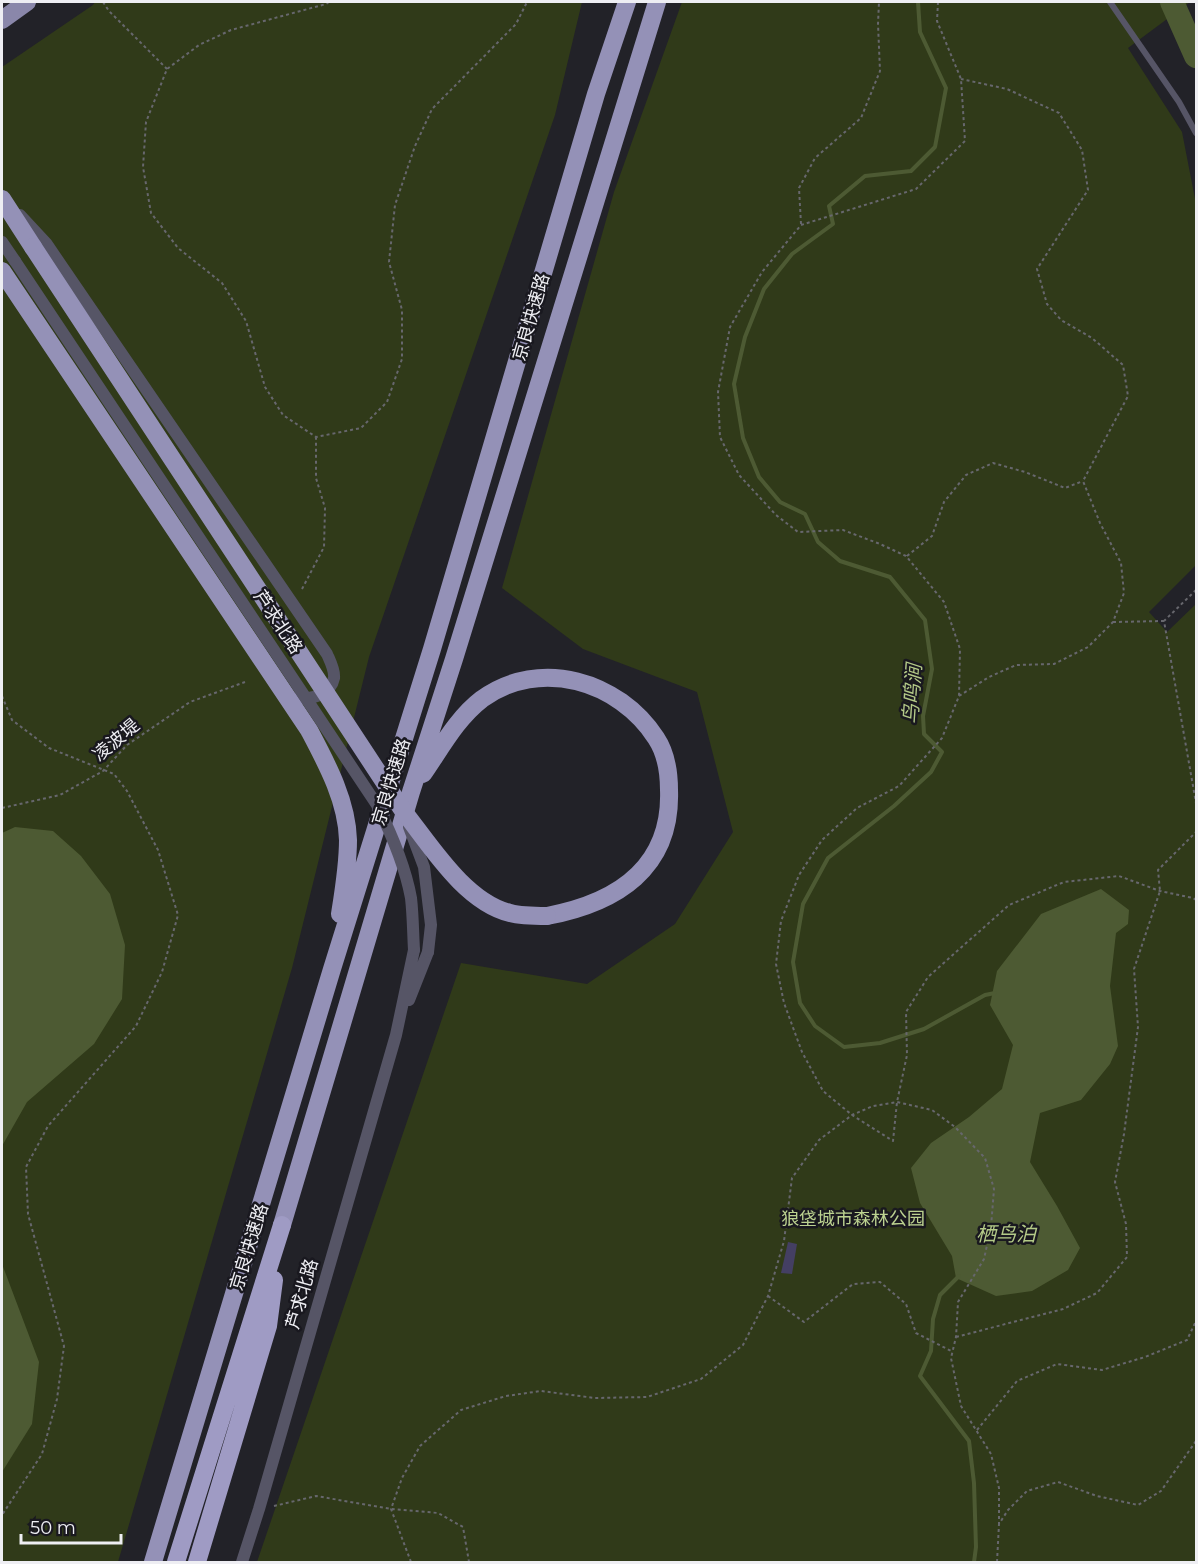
<svg xmlns="http://www.w3.org/2000/svg" width="1198" height="1564" viewBox="0 0 1198 1564" font-family="Montserrat,'Noto Sans SC',sans-serif">
<style>
.green{fill:#303a19}
.water{fill:#4d5a33}
.lines{fill:none;stroke-linecap:round;stroke-linejoin:round}
.stream{stroke:#4d5a33;stroke-width:4}
.river{stroke:#4d5a33;stroke-width:24}
.building{fill:#443f63}
.path{stroke:#67676d;stroke-width:2;stroke-dasharray:3 3;stroke-linecap:butt}
.service{stroke:#565566;stroke-width:6}
.minor{stroke:#565566;stroke-width:12}
.primary{stroke:#8a87aa;stroke-width:18}
.trunk{stroke:#9491b7;stroke-width:18}
.motorway{stroke:#9f9bc4;stroke-width:18}
.minor-bridge{stroke:#565566;stroke-width:12}
.trunk-bridge{stroke:#9491b7;stroke-width:18}
.labels{text-anchor:middle;dominant-baseline:central;stroke-width:5;stroke-linejoin:round;paint-order:stroke}
.street-label{font-size:18px;fill:#eeeef3;stroke:#19181f}
.park-label{font-size:18px;fill:#bcd290;stroke:#19181f}
.water-label{font-size:20px;font-style:italic;fill:#b4ca88;stroke:#19181f}
</style>
<rect width="100%" height="100%" fill="#222228"/>
<!-- green -->
<path class="green" d="M 95,2 L 582,2 L 555,115 L 369,657 L 292,968 L 118,1562 L 2,1562 L 2,67 L 93,5 Z
M 682,2 L 1190,2 L 1128,48 L 1182,132 L 1196,204 L 1196,565 L 1149,612 L 1167,632 L 1196,604 L 1196,1562 L 257,1562 L 461,963 L 587,984 L 675,924 L 733,832 L 697,692 L 583,649 L 502,588 L 614,192 Z"/>
<!-- water -->
<path class="water" d="M 15,827 L 53,831 L 81,856 L 110,894 L 125,945 L 122,999 L 94,1044 L 27,1102 L 2,1146 L 2,1159 L 2,833 Z
M 1101,889 L 1129,910 L 1128,924 L 1116,933 L 1110,986 L 1118,1046 L 1110,1064 L 1081,1100 L 1040,1113 L 1030,1162 L 1057,1206 L 1080,1248 L 1068,1270 L 1032,1291 L 996,1296 L 956,1278 L 952,1256 L 920,1203 L 911,1168 L 931,1143 L 969,1117 L 1002,1089 L 1013,1045 L 990,1005 L 997,971 L 1041,914 Z
M 2,1264 L 39,1362 L 32,1424 L 2,1472 Z"/>
<g class="lines">
<!-- stream -->
<path class="stream" d="M 918,2 L 920,32 L 946,88 L 935,147 L 911,171 L 865,176 L 829,206 L 833,224 L 792,254 L 764,289 L 745,337 L 734,384 L 743,438 L 759,477 L 780,502 L 805,514 L 818,542 L 840,561 L 890,577 L 925,620 L 932,669 L 923,716 L 924,734 L 942,752 L 931,772 L 894,806 L 828,858 L 803,904 L 793,962 L 800,1003 L 815,1026 L 844,1047 L 880,1043 L 924,1029 L 985,995 L 995,993
M 959,1276 L 940,1295 L 933,1319 L 931,1351 L 920,1376 L 969,1441 L 974,1483 L 976,1547 L 974,1562"/>
<!-- river -->
<path class="river" d="M 1172,2 L 1196,56"/>
</g>
<!-- building -->
<path class="building" d="M 788,1242 L 797,1244 L 792,1274 L 781,1273 Z"/>
<g class="lines">
<!-- path -->
<path class="path" d="M 103,2 L 109,11 L 167,69
M 329,2 L 326,4 L 231,30 L 199,45 L 167,69 L 146,122 L 143,167 L 151,213 L 178,248 L 222,283 L 246,321 L 265,387 L 283,415 L 316,437 L 361,428 L 387,402 L 402,359 L 402,310 L 389,262 L 395,205 L 415,146 L 432,109 L 516,24 L 527,2
M 938,2 L 937,21 L 961,79 L 965,141 L 916,189 L 801,225 L 762,272 L 730,327 L 718,392 L 720,437 L 739,475 L 776,515 L 798,532 L 843,530 L 880,544 L 906,556 L 944,602 L 960,649 L 959,696 L 942,738 L 899,786 L 857,808 L 822,840 L 799,875 L 781,921 L 776,964 L 784,1003 L 802,1052 L 823,1091 L 852,1115 L 893,1141 L 897,1102 L 907,1055 L 906,1012 L 928,977 L 1009,905 L 1064,882 L 1119,876 L 1160,891 L 1193,898 L 1196,900
M 801,224 L 799,188 L 815,158 L 861,118 L 880,71 L 878,24 L 879,2
M 907,556 L 932,536 L 944,502 L 966,475 L 993,463 L 1025,472 L 1065,488 L 1083,481
M 302,589 L 324,547 L 325,508 L 316,478 L 316,437
M 1196,590 L 1164,621 L 1196,803
M 1113,622 L 1164,621
M 2,696 L 12,720 L 49,748 L 114,774 L 127,791 L 158,850 L 178,915 L 162,972 L 136,1026 L 48,1126 L 26,1167 L 28,1214 L 64,1346 L 57,1399 L 42,1454 L 2,1515
M 959,696 L 989,677 L 1016,665 L 1054,664 L 1088,647 L 1113,622 L 1124,593 L 1121,563 L 1100,523 L 1083,481 L 1128,396 L 1123,365 L 1092,338 L 1061,320 L 1047,304 L 1037,269 L 1088,190 L 1082,150 L 1059,113 L 1007,89 L 961,79
M 2,808 L 60,795 L 103,771 L 127,745 L 190,702 L 245,682
M 768,1296 L 804,1322 L 853,1284 L 880,1282 L 906,1304 L 916,1333 L 953,1352
M 956,1337 L 1063,1309 L 1097,1293 L 1127,1257 L 1126,1224 L 1115,1182 L 1124,1134 L 1138,1027 L 1134,969 L 1160,891 L 1158,870 L 1196,832
M 977,1430 L 1017,1381 L 1057,1364 L 1102,1370 L 1145,1357 L 1187,1340 L 1196,1321
M 274,1506 L 316,1496 L 391,1509 L 438,1513 L 463,1527 L 469,1562
M 411,1562 L 391,1509 L 402,1478 L 420,1446 L 461,1410 L 506,1396 L 541,1391 L 595,1398 L 647,1397 L 701,1379 L 743,1345 L 768,1296 L 784,1241 L 792,1178 L 819,1140 L 852,1115 L 873,1106 L 897,1102 L 932,1110 L 955,1127 L 985,1158 L 994,1189 L 991,1227 L 984,1259 L 958,1302 L 956,1337 L 951,1358 L 961,1406 L 991,1454 L 999,1488 L 999,1524
M 997,1562 L 999,1524 L 1008,1510 L 1027,1491 L 1058,1482 L 1097,1496 L 1138,1505 L 1161,1491 L 1196,1441"/>
<!-- service -->
<path class="service" d="M 1110,2 L 1179,102 L 1196,133"/>
<!-- minor -->
<path class="minor" d="M 20,215 L 46,243 L 327,654 C 330,661 335,670 334,678 C 331,693 312,701 299,697
M 2,242 L 15,261
M 409,1000 L 428,952
M 242,1562 L 259,1509 L 396,1035 L 414,950"/>
<!-- primary -->
<path class="primary" d="M 2,20 L 27,2"/>
<!-- trunk -->
<path class="trunk" d="M 2,199 L 33,247
M 2,271 L 309,730 C 327,764 347,801 348,840 C 348,865 344,889 340,914
M 423,774 C 441,748 457,718 482,699 C 540,657 619,681 656,738 C 666,753 669,773 669,790 C 672,869 616,903 547,916
M 282,1225 L 411,792 L 454,659 L 657,2
M 153,1562 L 332,969 L 432,649 L 596,94 L 627,2"/>
<!-- motorway -->
<path class="motorway" d="M 176,1562 L 282,1225
M 197,1562 L 268,1326 L 274,1280"/>
<!-- minor-bridge -->
<path class="minor-bridge" d="M 15,261 L 377,805 C 392,835 405,865 411,898 C 413,915 413,933 414,950
M 409,827 L 424,867 L 431,925 L 428,952"/>
<!-- trunk-bridge -->
<path class="trunk-bridge" d="M 33,247 L 404,812 C 431,846 465,902 510,913 C 521,916 535,916 547,916"/>
</g>
<g class="labels">
<!-- street labels -->
<g class="street-label">
<text transform="translate(531 317) rotate(-74)">京良快速路</text>
<text transform="translate(278 622) rotate(56)">芦求北路</text>
<text transform="translate(116 740) rotate(-40)">凌波堤</text>
<text transform="translate(391 782) rotate(-73)">京良快速路</text>
<text transform="translate(249 1247) rotate(-73)">京良快速路</text>
<text transform="translate(302 1294) rotate(-74)">芦求北路</text>
</g>
<!-- park labels -->
<g class="park-label">
<text x="853" y="1219">狼垡城市森林公园</text>
</g>
<!-- water labels -->
<g class="water-label">
<text transform="translate(912 694) rotate(-86)">鸟鸣涧</text>
<text x="1006" y="1234">栖鸟泊</text>
</g>
</g>
<!-- border -->
<rect width="1198" height="1564" fill="none" stroke="#eeeef3" stroke-width="6"/>
<!-- scale -->
<path d="M21 1534v9h100v-9" fill="none" stroke="#eeeef3" stroke-width="3"/>
<text x="30" y="1534" font-size="18" fill="#eeeef3" stroke="#19181f" stroke-width="4.5" paint-order="stroke">50 m</text>
</svg>
